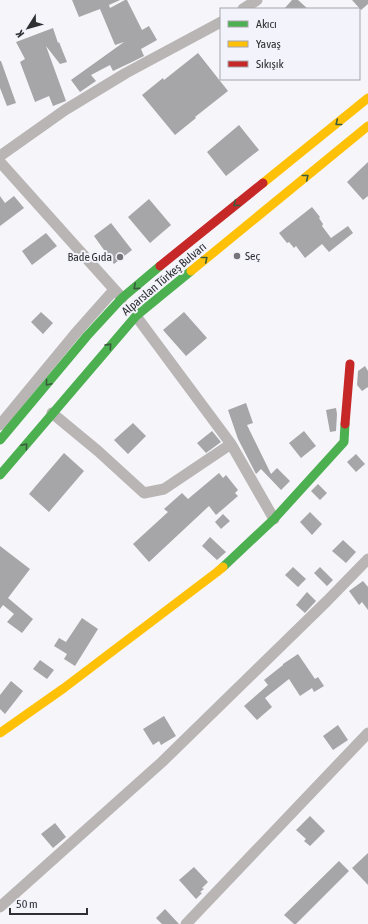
<svg xmlns="http://www.w3.org/2000/svg" width="368" height="924" viewBox="0 0 368 924" font-family="'Asap Condensed',sans-serif">
<style>
.building{fill:#a6a5a8}
.lines{fill:none;stroke-linecap:round;stroke-linejoin:round}
.street{stroke:#b9b5b4;stroke-width:11}
.fast{stroke:#4caf50;stroke-width:9}
.slow{stroke:#ffc107;stroke-width:9}
.jam{stroke:#c62828;stroke-width:9}
.oneway{stroke:#3a5c3d}
.poi-dot{fill:#757579;stroke:#f3f3fc;stroke-width:1.5}
.labels{text-anchor:middle;dominant-baseline:central;stroke-width:4;stroke-linejoin:round;paint-order:stroke}
.poi-label{font-size:12px;fill:#303033;stroke:#f3f3fc;text-anchor:start}
.street-label{font-size:12px;fill:#303033;stroke:#f3f3fc}
</style>
<rect width="100%" height="100%" fill="#f5f5fa"/>
<!-- building -->
<path class="building" d="M 72,0 L 120,0 L 109,5 L 110,8 L 125,0 L 127,0 L 142,30 L 149,26 L 157,40 L 141,49 L 144,56 L 132,62 L 113,71 L 110,65 L 91,75 L 96,81 L 80,92 L 71,80 L 124,42 L 115,45 L 100,9 L 79,17 Z
M 292,0 L 298,0 L 308,9 L 284,9 Z
M 352,0 L 368,0 L 368,4 L 361,10 Z
M 53,28 L 58,43 L 59,42 L 67,62 L 60,64 L 46,46 L 66,101 L 53,106 L 49,96 L 35,102 L 20,62 L 25,59 L 16,42 Z
M 198,53 L 228,91 L 195,117 L 196,118 L 175,135 L 142,95 L 163,78 L 164,80 Z
M 0,61 L 1,61 L 16,103 L 7,106 L 0,88 Z
M 239,125 L 259,150 L 226,176 L 207,152 Z
M 368,162 L 368,196 L 363,200 L 347,182 Z
M 0,196 L 5,203 L 14,196 L 24,208 L 0,226 Z
M 149,199 L 171,225 L 150,243 L 128,217 Z
M 312,207 L 320,217 L 319,218 L 323,224 L 322,226 L 331,238 L 348,226 L 353,233 L 329,252 L 322,244 L 305,258 L 296,246 L 294,248 L 289,242 L 287,243 L 279,233 Z
M 111,223 L 132,250 L 114,264 L 94,236 Z
M 46,233 L 57,246 L 32,265 L 22,251 Z
M 41,312 L 53,323 L 43,334 L 31,322 Z
M 184,312 L 207,338 L 186,356 L 163,330 Z
M 365,366 L 368,371 L 368,387 L 362,391 L 357,385 L 358,371 Z
M 246,403 L 253,423 L 247,425 L 271,474 L 277,468 L 290,481 L 281,490 L 261,469 L 256,474 L 238,439 L 228,410 Z
M 336,408 L 337,414 L 336,431 L 330,432 L 326,410 Z
M 133,423 L 146,436 L 128,454 L 114,440 Z
M 212,431 L 221,442 L 206,453 L 197,443 Z
M 304,431 L 316,446 L 301,458 L 289,443 Z
M 64,453 L 84,471 L 49,512 L 29,494 Z
M 356,454 L 365,464 L 356,472 L 347,462 Z
M 219,473 L 223,478 L 226,475 L 238,490 L 235,493 L 238,496 L 216,515 L 209,506 L 149,562 L 133,544 L 168,512 L 164,509 L 182,493 L 188,499 Z
M 318,484 L 327,493 L 320,500 L 311,491 Z
M 310,512 L 322,524 L 312,535 L 300,522 Z
M 223,514 L 230,521 L 221,529 L 215,522 Z
M 210,537 L 226,552 L 217,560 L 202,546 Z
M 343,540 L 356,552 L 346,563 L 332,551 Z
M 0,546 L 30,569 L 8,598 L 33,619 L 22,633 L 7,622 L 14,614 L 3,605 L 0,609 Z
M 293,567 L 306,579 L 298,587 L 285,575 Z
M 320,567 L 333,580 L 327,586 L 314,573 Z
M 363,581 L 368,587 L 368,610 L 362,602 L 359,605 L 349,591 Z
M 307,592 L 316,601 L 305,613 L 296,605 Z
M 82,618 L 98,629 L 75,666 L 64,659 L 67,654 L 54,646 L 59,638 L 66,642 Z
M 298,654 L 315,679 L 318,677 L 324,686 L 314,692 L 312,688 L 300,696 L 289,679 L 265,698 L 272,707 L 257,720 L 244,706 L 268,685 L 264,680 L 283,665 L 283,664 Z
M 40,660 L 54,670 L 47,679 L 33,669 Z
M 11,681 L 23,691 L 5,714 L 0,709 L 0,695 Z
M 164,716 L 176,736 L 161,745 L 159,741 L 153,745 L 143,729 Z
M 338,725 L 348,740 L 333,750 L 323,736 Z
M 310,816 L 325,831 L 310,846 L 304,841 L 306,839 L 296,830 Z
M 55,823 L 66,837 L 53,848 L 41,834 Z
M 368,853 L 368,885 L 352,868 Z
M 339,861 L 349,871 L 296,924 L 294,924 L 284,915 Z
M 194,867 L 208,882 L 202,888 L 204,889 L 200,892 L 202,893 L 196,899 L 179,880 Z
M 165,909 L 179,924 L 162,924 L 156,918 Z"/>
<g class="lines">
<!-- street -->
<path class="street" d="M 243,9 L 257,0
M 0,156 L 65,110 L 126,73 L 221,22
M 0,162 L 122,298
M 136,316 L 231,444 L 274,519
M 52,413 L 98,451 L 144,493 L 164,489 L 231,444
M 0,425 L 75,334 L 114,290
M 0,907 L 162,762 L 327,601 L 368,559
M 186,924 L 368,733"/>
<!-- fast -->
<path class="fast" d="M 0,440 L 87,336 L 122,298 L 160,266
M 0,475 L 136,316 L 191,271
M 223,567 L 274,519 L 344,442 L 345,424"/>
<!-- slow -->
<path class="slow" d="M 263,183 L 368,98
M 191,271 L 368,126
M 0,733 L 64,688 L 217,572 L 223,567"/>
<!-- jam -->
<path class="jam" d="M 160,266 L 263,183
M 345,424 L 350,364"/>
</g>
<!-- one-way arrows -->
<defs><path id="oneway-chevron" d="M-2-3.5L2.5 0L-2 3.5" fill="none" stroke-width="1.6" stroke-linecap="round" stroke-linejoin="round"/></defs>
<g class="oneway">
<use href="#oneway-chevron" transform="translate(338 123) rotate(141)"/>
<use href="#oneway-chevron" transform="translate(306 177) rotate(-39)"/>
<use href="#oneway-chevron" transform="translate(236 204) rotate(141)"/>
<use href="#oneway-chevron" transform="translate(205 259) rotate(-39)"/>
<use href="#oneway-chevron" transform="translate(136 287) rotate(140)"/>
<use href="#oneway-chevron" transform="translate(109 346) rotate(-48)"/>
<use href="#oneway-chevron" transform="translate(48 383) rotate(130)"/>
<use href="#oneway-chevron" transform="translate(25 446) rotate(-50)"/>
</g>
<!-- markers -->
<g class="poi-dot">
<circle cx="237" cy="256" r="4"/>
<circle cx="120" cy="257" r="4"/>
</g>
<g class="labels">
<!-- poi labels -->
<g class="poi-label">
<text x="245" y="256">Seç</text>
<text x="112" y="257" text-anchor="end">Bade Gıda</text>
</g>
<!-- street labels -->
<g class="street-label">
<text transform="translate(164 279) rotate(-40)">Alparslan Türkeş Bulvarı</text>
</g>
</g>
<!-- legend -->
<rect x="220" y="8" width="140" height="72" fill="#f3f3fc" stroke="#a5a5ac"/>
<rect x="228" y="21" width="20" height="6" fill="#4caf50" stroke="#a5a5ac"/>
<text x="256" y="28" font-size="12" fill="#303033">Akıcı</text>
<rect x="228" y="41" width="20" height="6" fill="#ffc107" stroke="#a5a5ac"/>
<text x="256" y="48" font-size="12" fill="#303033">Yavaş</text>
<rect x="228" y="61" width="20" height="6" fill="#c62828" stroke="#a5a5ac"/>
<text x="256" y="68" font-size="12" fill="#303033">Sıkışık</text>
<!-- north arrow -->
<g transform="translate(28 28) rotate(233)" stroke="#f3f3fc" stroke-width="3" paint-order="stroke">
<path d="M0-3L7 15L0 10L-7 15Z" fill="#303033"/>
<text y="-6" font-size="11" font-weight="bold" text-anchor="middle" fill="#303033">K</text>
</g>
<!-- scale -->
<path d="M10 908v6h77v-6" fill="none" stroke="#303033" stroke-width="2"/>
<text x="16" y="908" font-size="12" fill="#303033" stroke="#f3f3fc" stroke-width="3" paint-order="stroke">50 m</text>
</svg>
